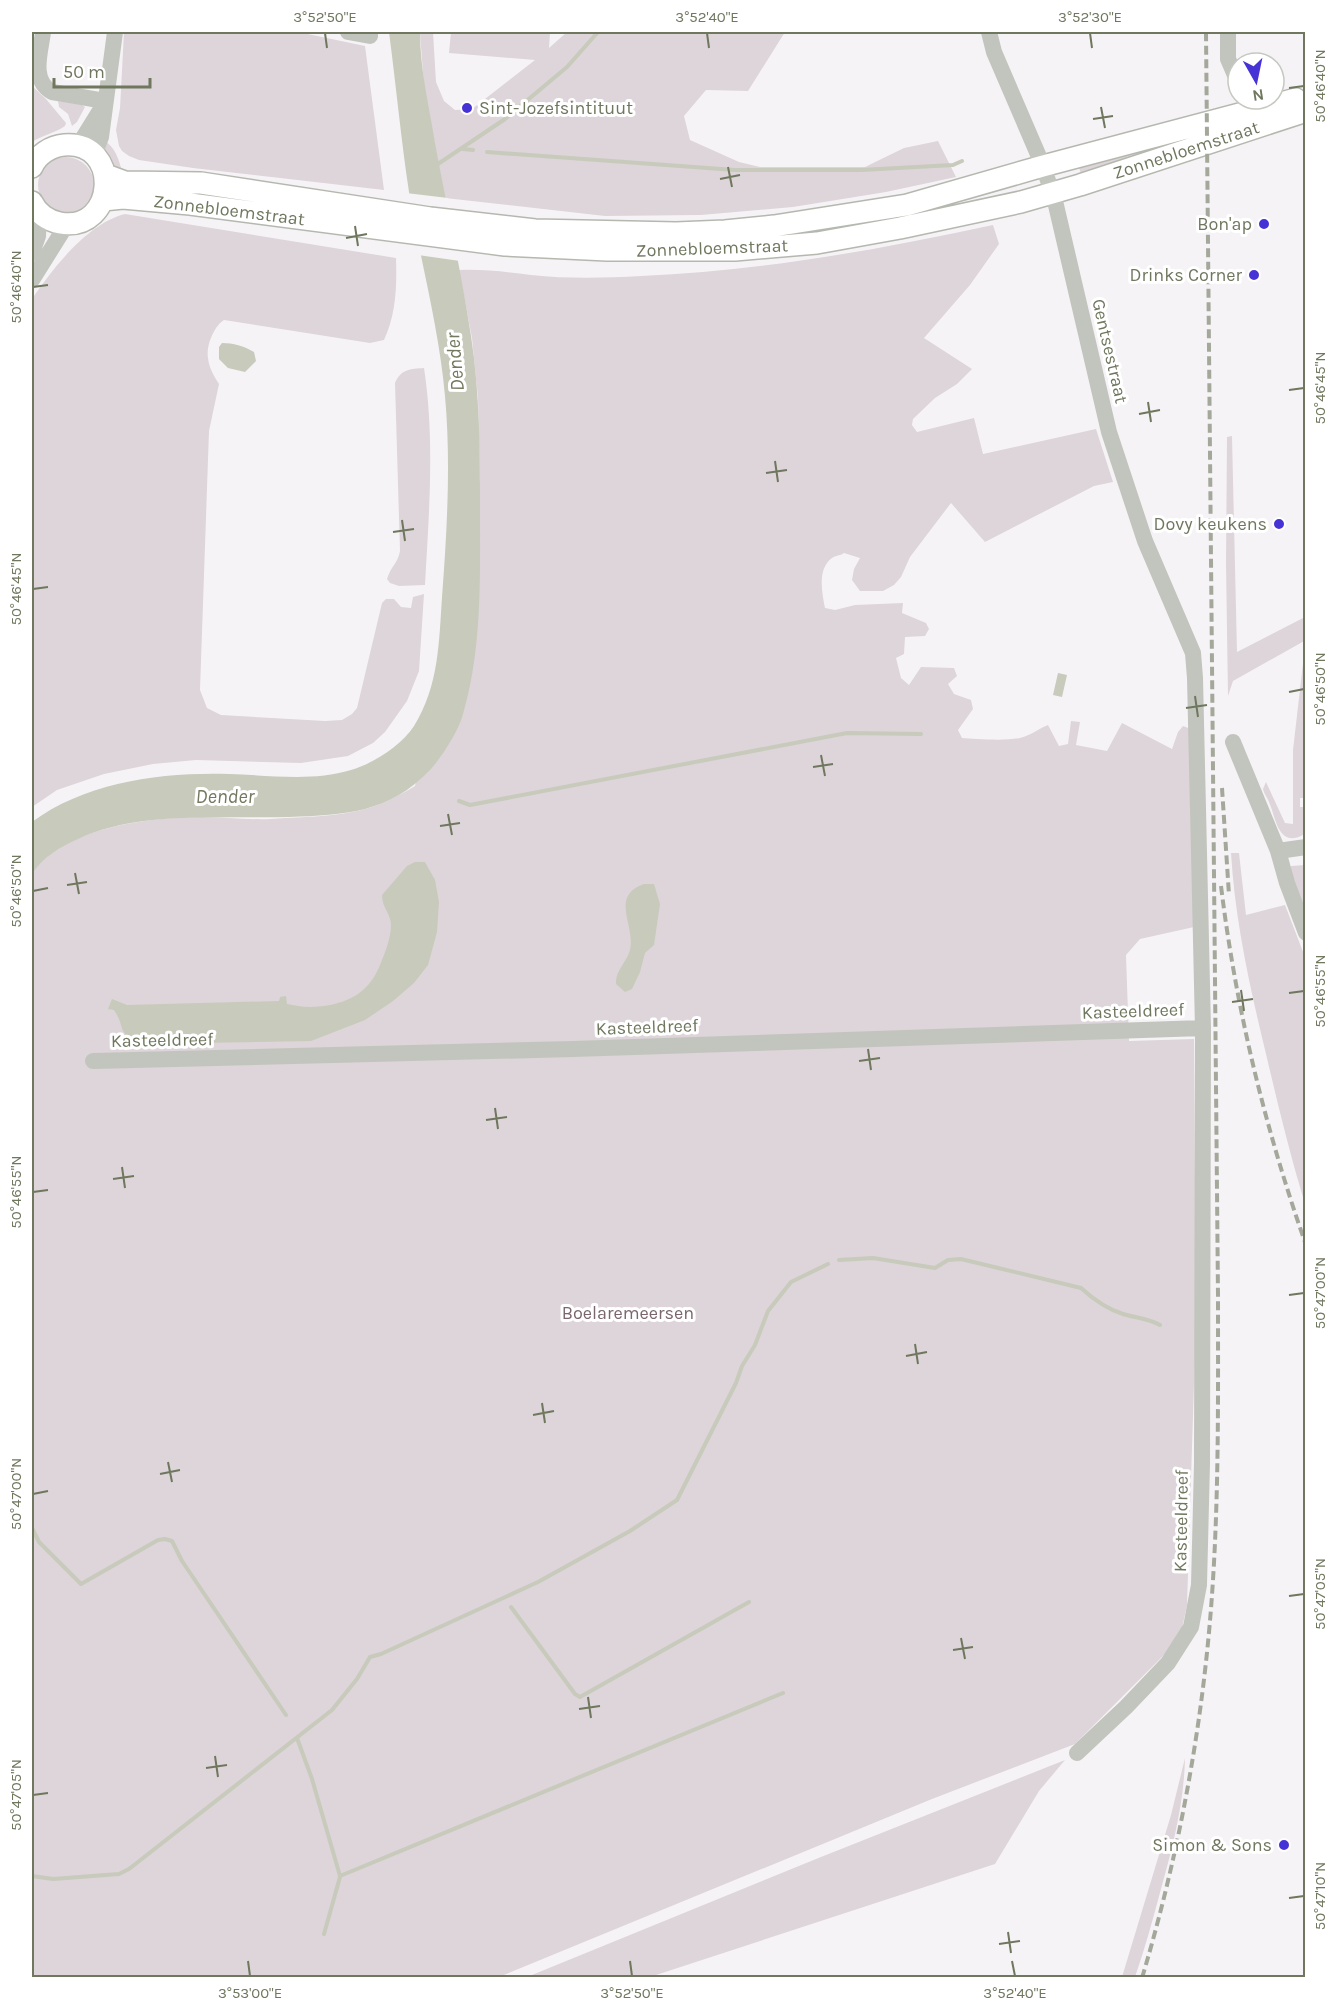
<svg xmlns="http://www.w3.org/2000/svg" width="1337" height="2009" viewBox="0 0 1337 2009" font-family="Karla,sans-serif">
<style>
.green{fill:#ddd5d9}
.water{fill:#c8cabc}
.pier{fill:#f6f3f6}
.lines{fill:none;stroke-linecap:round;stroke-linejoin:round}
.stream{stroke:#c8cabc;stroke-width:4}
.major-casing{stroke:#b5b8af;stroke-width:24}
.minor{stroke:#c2c5bd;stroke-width:16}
.major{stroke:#fff;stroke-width:21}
.rail{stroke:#a4a89b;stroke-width:4;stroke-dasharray:9 4.5;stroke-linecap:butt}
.ticks{fill:none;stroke:#6f775e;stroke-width:2}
.poi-dot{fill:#4633d6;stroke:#fff;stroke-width:2}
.labels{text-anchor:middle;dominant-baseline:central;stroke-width:6;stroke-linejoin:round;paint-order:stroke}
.poi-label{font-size:18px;fill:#6f775e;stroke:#fff;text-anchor:end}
.street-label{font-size:18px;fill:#6f775e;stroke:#fff}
.park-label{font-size:18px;fill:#7a666c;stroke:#fff}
.water-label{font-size:20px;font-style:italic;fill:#74785e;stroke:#fff}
.neatline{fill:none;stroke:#6f775e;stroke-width:2}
.ticks-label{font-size:15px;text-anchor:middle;fill:#6f775e}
</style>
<rect width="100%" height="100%" fill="#f6f3f6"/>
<!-- green -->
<path class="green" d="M 124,32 L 298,32 L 365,46 L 384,190 L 193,168 L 139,160 L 129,156 L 122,151 L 119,146 L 116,130 L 120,108 Z
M 420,32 L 433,32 L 436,82 L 444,101 L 455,110 L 472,109 L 535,60 L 449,53 L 451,32 L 550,32 L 549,48 L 567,32 L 785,32 L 748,91 L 706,90 L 684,116 L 690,140 L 739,162 L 760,167 L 865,167 L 904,148 L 938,141 L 956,177 L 886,192 L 793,207 L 701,215 L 605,216 L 445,198 L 424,87 Z
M 32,86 L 46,99 L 66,123 L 65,126 C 55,133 43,135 32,142 Z
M 58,101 L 82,105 L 85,107 L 77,122 L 72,126 L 68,114 L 59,107 Z
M 1266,115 L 1082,179 L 1079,167 Z
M 104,141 C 116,146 121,165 123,177 C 109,171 104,155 104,141 Z
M38 185a28 28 0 1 1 56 0a28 28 0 1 1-56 0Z
M 125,214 L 396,258 C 397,286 396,315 384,340 L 370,343 L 224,320 C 214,326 206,346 208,358 C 209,368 214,376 219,384 L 209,431 L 200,690 L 207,708 L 221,715 L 325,721 L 342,720 L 352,714 L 357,708 L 382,603 L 386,599 L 394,599 L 401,607 L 411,608 L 413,597 L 424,594 L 419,671 L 407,701 L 385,732 L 373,743 L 348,756 L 301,763 L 196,760 L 153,764 L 104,774 L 57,790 L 32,807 L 32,299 C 53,268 88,223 125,214 Z
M 993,225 L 999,244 L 970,285 L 924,338 L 972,369 L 957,384 L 935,398 L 913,419 L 912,425 L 917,432 L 974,418 L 983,454 L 1096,429 L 1113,482 L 1094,486 L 985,542 L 951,503 L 910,557 L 901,577 L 894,585 L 883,591 L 860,591 L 852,580 L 854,569 L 860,558 L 844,553 C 840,556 836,555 832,558 C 817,569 822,593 825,608 L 835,610 L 855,605 L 903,603 L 902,613 L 926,623 L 929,629 L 925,636 L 905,637 L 904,654 L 896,658 L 901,678 L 909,685 L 921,667 L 954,668 L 957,676 L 948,684 L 954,694 L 971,700 L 973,709 L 958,730 L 962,738 C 976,739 1015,742 1026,736 C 1034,733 1040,728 1048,725 L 1059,746 L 1068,744 L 1071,721 L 1080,722 L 1076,745 L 1107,751 L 1122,723 L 1172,749 L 1178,732 L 1183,726 L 1191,729 L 1194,927 L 1140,939 L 1126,955 L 1129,1041 L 1194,1039 L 1196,1321 L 1187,1605 L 1181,1633 L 1165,1654 L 1075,1744 L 932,1799 L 499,1977 L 32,1977 L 32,874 C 62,827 151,817 203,817 C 225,817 248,820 271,819 C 298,817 325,817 352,812 C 375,808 395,798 415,786 L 480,479 L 478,398 L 472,338 L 459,270 C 484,269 507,272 531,275 C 568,279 605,278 641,276 C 760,271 877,250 993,225 Z
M 424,368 C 435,439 429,513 425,585 L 399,586 L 390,583 L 387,579 C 391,566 398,563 400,551 L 395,383 C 401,369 410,369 424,368 Z
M 1232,436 L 1237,652 L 1305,617 L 1306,640 L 1233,681 L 1228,696 L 1226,564 L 1227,437 Z
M 1305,646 L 1306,757 L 1303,798 L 1300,798 L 1300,807 L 1304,807 L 1303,835 C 1278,848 1276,818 1269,802 C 1267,797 1264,794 1263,789 L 1266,782 L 1285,823 L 1293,824 L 1293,750 Z
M 1231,853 L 1239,853 L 1246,915 L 1285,905 L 1305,957 L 1305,1204 C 1290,1155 1278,1105 1266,1054 C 1250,988 1235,921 1231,853 Z
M 1305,865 L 1305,913 L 1290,870 L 1291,866 Z
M 1185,1758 C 1184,1803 1173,1846 1161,1889 C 1153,1919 1145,1948 1135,1977 L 1122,1977 L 1171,1815 Z
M 1065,1760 L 1039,1791 L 995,1864 L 650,1977 L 527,1977 L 821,1857 Z"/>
<!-- water -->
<path class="water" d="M 389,32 L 420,32 C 420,70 429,105 435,143 C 447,207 461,271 471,336 C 480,394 480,454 480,513 C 480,580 482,649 463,714 C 459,730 442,757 430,770 C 389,813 345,815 289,817 C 224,819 138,810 78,839 C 60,847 43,857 32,874 L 32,822 C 86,782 162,772 229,774 C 269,775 312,782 351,770 C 374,763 401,746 414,726 C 439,686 439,642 442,597 C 447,531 451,462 445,396 C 439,327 420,260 409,192 C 401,139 396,85 389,32 Z
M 222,343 C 233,343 244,346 254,352 L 256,361 L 245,372 L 228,368 L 219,359 L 219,347 Z
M 1058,673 L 1067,675 L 1062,697 L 1053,695 Z
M 415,862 L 425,862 L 435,880 L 439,902 L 437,932 L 428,965 L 414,983 L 393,1001 L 365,1020 L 311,1041 L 141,1044 C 116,1034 126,1027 114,1010 L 108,1009 L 112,999 L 127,1005 L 279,1001 L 280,997 L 286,996 L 287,1004 C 294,1005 302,1007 310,1007 C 342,1006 368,996 380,965 C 385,953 391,938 391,925 C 391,914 382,908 382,895 L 407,866 Z
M 644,884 L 654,884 L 660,904 L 654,945 L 645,953 L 640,972 L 632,989 L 625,992 L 616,984 C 615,971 627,962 630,950 C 636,926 609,896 644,884 Z"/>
<!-- pier -->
<path class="pier" d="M 406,193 L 448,198 L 460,261 L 418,255 Z"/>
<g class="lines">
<!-- stream -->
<path class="stream" d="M 463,149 L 473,150
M 487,152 L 735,170 L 861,170 L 953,165 L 962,161
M 435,166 L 505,119 L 567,67 L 598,32
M 459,801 L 470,805 L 847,733 L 921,734
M 839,1260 L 873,1258 L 935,1268 L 948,1260 L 961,1259 L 1081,1288 C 1093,1299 1107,1309 1123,1314 C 1136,1318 1148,1318 1160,1325
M 32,1528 L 39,1542 L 81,1584 L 158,1540 L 165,1539 L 172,1541 L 182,1561 L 286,1715
M 511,1607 L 575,1694 L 580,1697 L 749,1602
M 297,1738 L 312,1779 L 340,1876 L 783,1693
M 32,1876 L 53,1879 L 119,1874 L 129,1869 L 332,1710 L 357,1679 L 370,1657 L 381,1654 L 538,1582 L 630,1531 L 677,1500 L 736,1383 L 742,1366 L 755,1345 L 768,1311 L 791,1282 L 828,1264
M 324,1934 L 340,1877"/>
<defs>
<path id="major" d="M 32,167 C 37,155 51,146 64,145 C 122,140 117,233 60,223 C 48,221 37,213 32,202
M 106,175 L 125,182 L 201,183 L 430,218 L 535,230 L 676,233 L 725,231 L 774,226 L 907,205 L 1043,166 L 1296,99
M 103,200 L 123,198 L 190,204 L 505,245 L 607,250 L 735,250 L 817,243 L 900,228 L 1021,202 L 1080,185 L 1306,111"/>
</defs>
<!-- major casing -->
<use href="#major" class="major-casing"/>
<!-- minor -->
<path class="minor" d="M 43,32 C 41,51 30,80 52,92 L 105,101
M 348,32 L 370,36 L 370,32
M 989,32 L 994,52 L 1043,166 L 1055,201 L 1109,432 L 1145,541 L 1193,653 L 1195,678 L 1203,1028 L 1202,1463 L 1199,1585 L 1191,1627 L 1168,1663 L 1126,1707 L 1077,1753
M 1228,32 L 1228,59 L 1238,82
M 78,146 L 101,109
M 94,155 L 101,137 L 115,32
M 32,253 L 38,236 L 39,213
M 32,280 L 67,224
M 1233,742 L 1278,851 L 1287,883 L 1306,933
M 1278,851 L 1306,847
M 93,1061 L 573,1049 L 1203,1028"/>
<!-- major -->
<use href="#major" class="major"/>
<!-- rail -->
<path class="rail" d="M 1222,788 L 1229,895
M 1221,886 C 1236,1009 1265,1128 1306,1245
M 1142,1978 C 1179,1854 1203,1724 1212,1595 C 1219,1495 1218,1395 1218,1296 L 1206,32"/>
</g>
<!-- ticks -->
<path class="ticks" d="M 325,33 L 327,48M 707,33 L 709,48M 1090,33 L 1092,48M 1289,88 L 1304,86M 1101,107 L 1105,128M 1093,119 L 1113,116M 728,167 L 732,187M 720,179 L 740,175M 355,226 L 358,246M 346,238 L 367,234M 33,287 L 48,285M 1289,390 L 1304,388M 1148,402 L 1151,422M 1139,414 L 1160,410M 775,461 L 778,482M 766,473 L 787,470M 402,520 L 405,541M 393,532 L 414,529M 33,589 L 48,587M 1289,692 L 1304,689M 1195,696 L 1198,717M 1186,708 L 1207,705M 821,755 L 825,776M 813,767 L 833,764M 448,814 L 452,835M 440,826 L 460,823M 75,873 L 79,894M 67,885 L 87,882M 33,891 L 48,888M 1241,990 L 1244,1011M 1289,993 L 1304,991M 1232,1002 L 1253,999M 868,1049 L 871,1070M 859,1061 L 880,1058M 495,1108 L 498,1129M 486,1120 L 507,1117M 122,1167 L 125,1188M 113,1179 L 134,1176M 33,1192 L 48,1190M 1289,1295 L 1304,1293M 915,1344 L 918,1364M 906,1356 L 927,1352M 542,1403 L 545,1423M 533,1415 L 554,1411M 168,1462 L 172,1482M 160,1474 L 180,1470M 33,1494 L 48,1491M 1289,1596 L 1304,1594M 961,1638 L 965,1659M 953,1650 L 973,1647M 588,1697 L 591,1718M 579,1709 L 600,1706M 215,1756 L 218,1777M 206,1768 L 227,1765M 33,1795 L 48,1793M 1289,1898 L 1304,1896M 1008,1932 L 1011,1953M 999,1944 L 1020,1941M 248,1961 L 250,1976M 630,1961 L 632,1976M 1012,1961 L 1015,1976"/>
<!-- markers -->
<g class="poi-dot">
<circle cx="467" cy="108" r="6"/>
<circle cx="1264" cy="224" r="6"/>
<circle cx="1254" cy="275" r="6"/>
<circle cx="1279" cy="524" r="6"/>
<circle cx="1284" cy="1845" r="6"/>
</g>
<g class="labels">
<!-- poi labels -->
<g class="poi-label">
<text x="479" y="108" text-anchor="start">Sint-Jozefsintituut</text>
<text x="1252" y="224">Bon'ap</text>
<text x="1242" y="275">Drinks Corner</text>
<text x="1267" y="524">Dovy keukens</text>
<text x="1272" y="1845">Simon &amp; Sons</text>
</g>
<!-- street labels -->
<g class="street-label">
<text transform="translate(1186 150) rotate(-18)">Zonnebloemstraat</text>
<text transform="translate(229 210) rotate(7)">Zonnebloemstraat</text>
<text transform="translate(712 248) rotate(-2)">Zonnebloemstraat</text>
<text transform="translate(1110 351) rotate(77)">Gentsestraat</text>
<text transform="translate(1133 1011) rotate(-2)">Kasteeldreef</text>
<text transform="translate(647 1027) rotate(-2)">Kasteeldreef</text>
<text transform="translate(162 1040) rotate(-1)">Kasteeldreef</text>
<text transform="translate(1181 1521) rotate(-89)">Kasteeldreef</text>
</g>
<!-- park labels -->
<g class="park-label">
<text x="628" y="1313">Boelaremeersen</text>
</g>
<!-- water labels -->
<g class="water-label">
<text transform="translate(455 362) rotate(-95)">Dender</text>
<text x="225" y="796">Dender</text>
</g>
</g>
<!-- border -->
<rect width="1337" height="2009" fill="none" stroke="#ffffff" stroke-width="66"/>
<!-- north arrow -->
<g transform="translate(1256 81) rotate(171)"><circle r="28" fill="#ffffff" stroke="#c5c9bf" stroke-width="1.5"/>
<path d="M0-4.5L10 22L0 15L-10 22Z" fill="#4633d6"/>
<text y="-9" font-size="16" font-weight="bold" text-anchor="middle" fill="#6f775e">N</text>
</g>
<!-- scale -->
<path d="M54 78v9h96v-9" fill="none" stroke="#6f775e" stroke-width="3"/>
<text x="63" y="78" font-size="18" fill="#6f775e" stroke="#ffffff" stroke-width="4.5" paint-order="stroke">50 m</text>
<rect x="33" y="33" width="1271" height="1943" class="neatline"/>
<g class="ticks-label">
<text x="325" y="22">3°52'50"E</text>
<text x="707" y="22">3°52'40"E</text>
<text x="1090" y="22">3°52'30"E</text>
<text transform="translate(1320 86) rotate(-90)" y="5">50°46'40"N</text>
<text transform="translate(16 287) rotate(-90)" y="5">50°46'40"N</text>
<text transform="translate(1320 388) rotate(-90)" y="5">50°46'45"N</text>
<text transform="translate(16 589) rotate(-90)" y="5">50°46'45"N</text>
<text transform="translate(1320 689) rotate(-90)" y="5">50°46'50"N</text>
<text transform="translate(16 891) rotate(-90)" y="5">50°46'50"N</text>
<text transform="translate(1320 991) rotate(-90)" y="5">50°46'55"N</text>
<text transform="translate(16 1192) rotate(-90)" y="5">50°46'55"N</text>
<text transform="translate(1320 1293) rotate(-90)" y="5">50°47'00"N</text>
<text transform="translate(16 1494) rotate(-90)" y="5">50°47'00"N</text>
<text transform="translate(1320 1594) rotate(-90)" y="5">50°47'05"N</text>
<text transform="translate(16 1795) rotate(-90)" y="5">50°47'05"N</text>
<text transform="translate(1320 1896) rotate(-90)" y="5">50°47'10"N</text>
<text x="250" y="1998">3°53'00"E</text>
<text x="632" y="1998">3°52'50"E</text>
<text x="1015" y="1998">3°52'40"E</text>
</g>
</svg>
